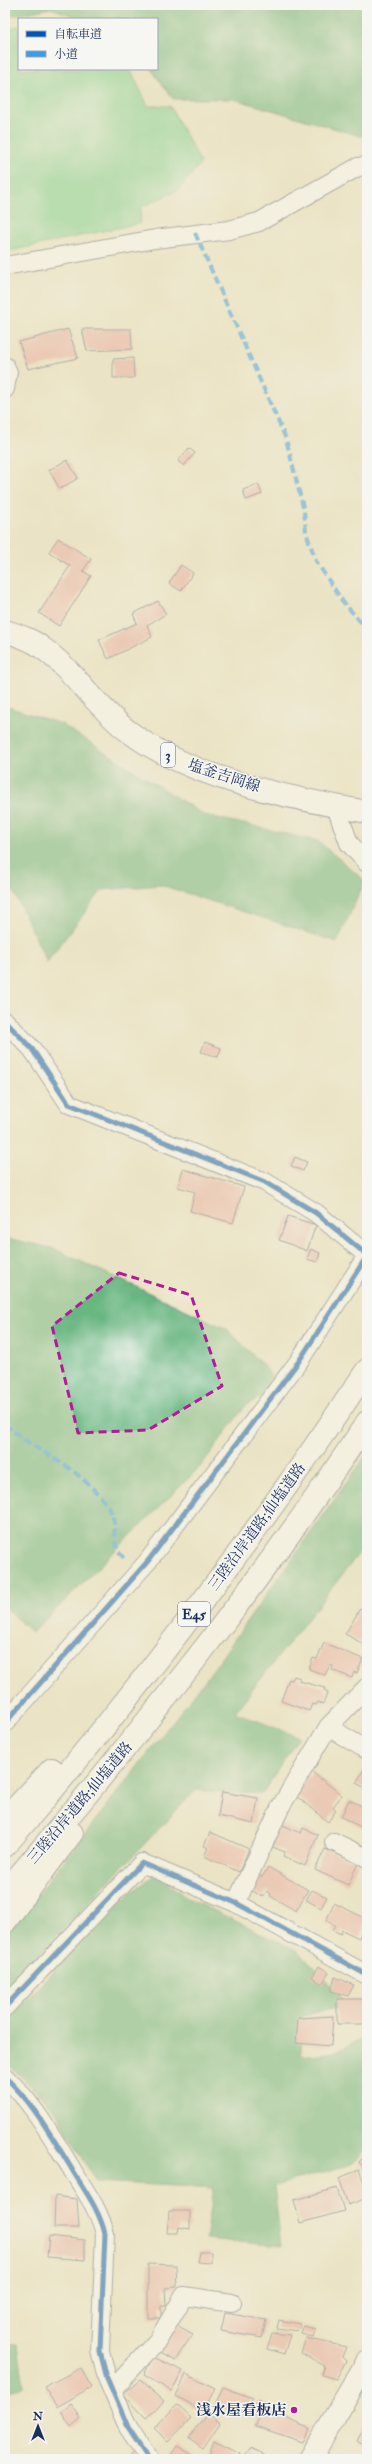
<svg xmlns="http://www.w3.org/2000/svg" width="372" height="2464" viewBox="0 0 372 2464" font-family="'IM FELL Double Pica','Noto Serif JP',serif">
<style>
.green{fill:#7fd497;stroke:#4d827a}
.forest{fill:#67b680;stroke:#41726f}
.building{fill:#ecaaa3}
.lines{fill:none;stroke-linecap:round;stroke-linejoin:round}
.minor-casing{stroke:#646e82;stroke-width:20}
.tertiary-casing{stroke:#646e82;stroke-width:24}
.primary-casing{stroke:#646e82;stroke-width:24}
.motorway-casing{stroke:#646e82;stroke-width:24}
.minor{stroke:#fff;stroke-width:18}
.tertiary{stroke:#fff;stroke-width:22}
.primary{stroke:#fff;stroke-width:22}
.motorway{stroke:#fff;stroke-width:22}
.quiet{stroke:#3b9de6;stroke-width:4;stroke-dasharray:8 4;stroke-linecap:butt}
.cycleway-casing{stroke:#f6f6f2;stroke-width:8}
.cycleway{stroke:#0057b8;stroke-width:5}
.marked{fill:none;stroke:#b5179e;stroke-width:3;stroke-dasharray:8 5;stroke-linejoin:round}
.poi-dot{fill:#b5179e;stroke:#f6f6f2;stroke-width:1.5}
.labels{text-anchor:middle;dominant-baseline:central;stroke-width:3;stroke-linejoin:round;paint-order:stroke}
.shield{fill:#f6f6f2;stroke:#5d6b8a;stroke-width:1}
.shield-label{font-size:14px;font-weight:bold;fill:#1b2f5e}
.street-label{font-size:15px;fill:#1b2f5e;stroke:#f6f6f2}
.poi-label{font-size:15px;font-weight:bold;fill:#1b2f5e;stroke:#f6f6f2;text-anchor:end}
</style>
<rect width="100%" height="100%" fill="#f6f6f2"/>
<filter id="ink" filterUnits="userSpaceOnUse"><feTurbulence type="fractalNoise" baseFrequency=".025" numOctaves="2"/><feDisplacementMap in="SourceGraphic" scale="8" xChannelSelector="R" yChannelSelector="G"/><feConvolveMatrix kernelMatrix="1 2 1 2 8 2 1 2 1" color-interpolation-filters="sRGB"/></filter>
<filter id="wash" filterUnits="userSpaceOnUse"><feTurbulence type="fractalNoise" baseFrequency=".012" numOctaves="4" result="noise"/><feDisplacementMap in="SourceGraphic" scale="16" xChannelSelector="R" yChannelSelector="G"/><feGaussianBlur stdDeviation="0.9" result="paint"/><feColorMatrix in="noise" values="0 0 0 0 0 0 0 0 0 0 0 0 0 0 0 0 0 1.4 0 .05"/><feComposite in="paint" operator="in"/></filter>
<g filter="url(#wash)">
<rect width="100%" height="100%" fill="#ebe3c5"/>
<!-- green -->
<path class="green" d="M 19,26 L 19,69 L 130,69 L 148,106 L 170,106 L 201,163 L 178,190 L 141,207 L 140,223 L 5,252 L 5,30 Z"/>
<!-- forest -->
<path class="forest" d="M 5,5 L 367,5 L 367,138 L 234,99 L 173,99 L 151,69 L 157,69 L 157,19 L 82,19 L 51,8 L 5,17 Z
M 5,706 L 61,724 L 204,815 L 318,841 L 365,881 L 337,942 L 161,885 L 102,890 L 47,962 L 5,873 Z
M 5,1238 L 52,1248 L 227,1329 L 266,1368 L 277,1387 L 245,1406 L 201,1466 L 32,1633 L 5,1608 Z
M 367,1454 L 367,1543 L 235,1712 L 299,1737 L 262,1794 L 196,1790 L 5,1990 L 5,1936 L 206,1679 Z
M 156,1874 L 188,1898 L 298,1951 L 343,1998 L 340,2007 L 302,2016 L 301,2056 L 334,2052 L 367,2036 L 367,2150 L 352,2164 L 274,2186 L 281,2246 L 206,2239 L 214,2188 L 96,2182 L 56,2111 L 5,2061 L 5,2025 L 102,1914 Z
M 5,2344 L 18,2345 L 24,2386 L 5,2391 Z"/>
<g id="blocks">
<!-- building -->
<path class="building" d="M 68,329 L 78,358 L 28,369 L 19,342 Z
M 82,329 L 131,329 L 132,349 L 87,351 Z
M 133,358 L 134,378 L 113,378 L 113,359 Z
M 189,448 L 195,453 L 184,466 L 178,461 Z
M 67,460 L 78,478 L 60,489 L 49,470 Z
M 258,484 L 262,494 L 246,500 L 243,490 Z
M 58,538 L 91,559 L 83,571 L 91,576 L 59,626 L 39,613 L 70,566 L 49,552 Z
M 181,565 L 193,573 L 181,591 L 169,583 Z
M 158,601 L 166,614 L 147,625 L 152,637 L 108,659 L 99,640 L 137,623 L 133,614 Z
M 205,1042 L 221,1048 L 218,1057 L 201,1052 Z
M 295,1157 L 307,1162 L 303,1171 L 291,1166 Z
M 183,1169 L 244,1187 L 233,1223 L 190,1211 L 195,1192 L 178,1187 Z
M 288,1216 L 316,1225 L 307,1251 L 279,1240 Z
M 311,1249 L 320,1253 L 317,1262 L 307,1259 Z
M 360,1609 L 367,1613 L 367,1646 L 345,1634 Z
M 324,1643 L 363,1659 L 357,1673 L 354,1672 L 352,1678 L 332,1670 L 333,1666 L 330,1665 L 325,1675 L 309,1669 L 313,1658 L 317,1659 Z
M 294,1676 L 300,1678 L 299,1681 L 325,1688 L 324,1690 L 328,1692 L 323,1704 L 318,1702 L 316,1705 L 312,1704 L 309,1711 L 281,1701 L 289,1679 L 292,1680 Z
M 365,1767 L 367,1769 L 367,1789 L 356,1783 Z
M 312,1772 L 342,1795 L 333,1807 L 336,1810 L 328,1822 L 295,1795 Z
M 222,1792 L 258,1798 L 254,1824 L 218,1816 Z
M 349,1800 L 367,1808 L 367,1830 L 341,1817 Z
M 278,1823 L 301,1833 L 303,1828 L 318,1835 L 305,1866 L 283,1856 L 285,1852 L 268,1845 Z
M 210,1832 L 249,1849 L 239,1872 L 204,1856 L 208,1848 L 204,1846 Z
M 325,1849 L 358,1863 L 348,1885 L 315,1870 Z
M 268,1867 L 308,1890 L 296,1911 L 270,1896 L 271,1894 L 267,1891 L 263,1897 L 249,1889 L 257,1874 L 262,1877 Z
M 312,1890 L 327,1897 L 321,1908 L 306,1900 Z
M 334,1903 L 367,1919 L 359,1938 L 342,1930 L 341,1934 L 332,1930 L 335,1925 L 326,1921 Z
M 319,1966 L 329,1973 L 322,1984 L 312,1977 Z
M 335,1977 L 354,1985 L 348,1996 L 331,1991 Z
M 337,1999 L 367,1999 L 367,2024 L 337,2024 Z
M 333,2016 L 331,2046 L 296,2043 L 298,2018 Z
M 367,2154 L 367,2172 L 359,2162 Z
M 359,2170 L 367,2190 L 367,2198 L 348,2205 L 339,2178 Z
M 337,2188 L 344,2211 L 300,2223 L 294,2200 Z
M 55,2196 L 77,2199 L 79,2228 L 54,2228 Z
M 169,2211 L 190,2211 L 190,2229 L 179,2227 L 178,2233 L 167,2233 Z
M 49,2236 L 85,2240 L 85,2260 L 47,2257 Z
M 200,2252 L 211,2252 L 211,2263 L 198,2262 Z
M 148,2264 L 176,2265 L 177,2287 L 165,2288 L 166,2306 L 161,2306 L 161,2318 L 148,2318 Z
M 225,2313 L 266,2320 L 262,2338 L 221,2331 Z
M 279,2320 L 300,2324 L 298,2331 L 277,2328 Z
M 173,2323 L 193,2334 L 175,2360 L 157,2351 Z
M 303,2326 L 316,2329 L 313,2337 L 301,2334 Z
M 272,2333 L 290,2335 L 284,2354 L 267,2349 Z
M 306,2338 L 346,2347 L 342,2357 L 346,2361 L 336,2379 L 322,2375 L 325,2366 L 301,2353 Z
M 153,2357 L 183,2371 L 171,2391 L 144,2375 Z
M 81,2368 L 91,2387 L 57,2407 L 44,2387 Z
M 186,2374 L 215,2389 L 203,2411 L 176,2396 Z
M 140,2380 L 164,2401 L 146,2418 L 123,2394 Z
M 223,2387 L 252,2398 L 243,2414 L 215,2405 Z
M 258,2400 L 265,2404 L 257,2416 L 250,2413 Z
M 71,2404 L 81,2418 L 71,2427 L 61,2412 Z
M 177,2405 L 191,2418 L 168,2442 L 154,2428 Z
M 265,2407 L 309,2429 L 303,2442 L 255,2426 Z
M 207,2414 L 220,2423 L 203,2448 L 189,2438 Z
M 366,2419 L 367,2420 L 367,2445 L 357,2442 Z
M 214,2441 L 241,2454 L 239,2459 L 207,2459 Z
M 177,2446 L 198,2459 L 168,2459 Z
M 250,2448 L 273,2459 L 244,2459 Z
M 134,2450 L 142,2459 L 128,2459 Z"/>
</g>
</g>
<g filter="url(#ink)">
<use href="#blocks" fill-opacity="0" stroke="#646e82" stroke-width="1"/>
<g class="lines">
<defs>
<path id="minor" d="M 5,266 L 155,239 L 229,230 L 259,222 L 358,167 L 367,166
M 5,366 L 8,372 L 5,389
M 336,807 L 349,843 L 367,863
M 5,1021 L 32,1049 L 69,1104 L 265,1182 L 316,1213 L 367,1255
M 5,1723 L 148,1561 L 299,1361 L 367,1256
M 328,1727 L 367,1750
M 334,1842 L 367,1858
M 236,1903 L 281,1806 L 328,1727 L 367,1687
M 5,2007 L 142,1863 L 236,1903 L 367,1975
M 5,2077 C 33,2103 50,2134 70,2166 C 83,2189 99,2208 105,2234 L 100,2351 L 107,2378 L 128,2427 L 149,2459
M 112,2390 L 158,2340 L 184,2296 L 232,2303"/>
<path id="tertiary" d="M 310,2459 L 367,2362"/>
<path id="primary" d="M 5,631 C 17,635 31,639 41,647 C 74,670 96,707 128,731 C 191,779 290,798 367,812"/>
<path id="motorway" d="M 5,1819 L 52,1769
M 5,1846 C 136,1695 256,1535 367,1370
M 5,1892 C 133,1742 258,1587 367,1422
M 5,1922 L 72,1833"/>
</defs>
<!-- minor casing -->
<use href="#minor" class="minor-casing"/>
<!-- tertiary casing -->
<use href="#tertiary" class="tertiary-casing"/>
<!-- primary casing -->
<use href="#primary" class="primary-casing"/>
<!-- motorway casing -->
<use href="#motorway" class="motorway-casing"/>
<!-- minor -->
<use href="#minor" class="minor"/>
<!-- tertiary -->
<use href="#tertiary" class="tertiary"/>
<!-- primary -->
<use href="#primary" class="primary"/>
<!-- motorway -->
<use href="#motorway" class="motorway"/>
<!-- quiet -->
<path class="quiet" d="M 195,233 L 286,439 L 304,511 L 306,532 L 316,561 L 343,602 L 367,629
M 5,1424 C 31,1449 67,1461 92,1488 C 98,1494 106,1502 110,1510 C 120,1529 107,1543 126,1560"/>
<defs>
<path id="cycleway" d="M 5,1021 L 32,1049 L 69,1104 L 265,1182 L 316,1213 L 367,1255
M 5,1723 L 148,1561 L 299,1361 L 367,1256
M 5,2007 L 142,1863 L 236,1903 L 367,1975
M 5,2077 C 33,2103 50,2134 70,2166 C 83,2189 99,2208 105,2234 L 100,2351 L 107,2378 L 128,2427 L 149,2459"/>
</defs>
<!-- cycleway casing -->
<use href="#cycleway" class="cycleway-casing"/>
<!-- cycleway -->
<use href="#cycleway" class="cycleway"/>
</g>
</g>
<!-- marked area -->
<path d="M0 0H372V2464H0ZM 119,1273 L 191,1295 L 222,1386 L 148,1430 L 78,1433 L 52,1326 Z" fill="#ebe3c5" fill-opacity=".55" fill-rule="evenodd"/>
<path class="marked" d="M 119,1273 L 191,1295 L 222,1386 L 148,1430 L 78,1433 L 52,1326 Z"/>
<!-- markers -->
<circle class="poi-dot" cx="294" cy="2410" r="4"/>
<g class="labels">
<!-- shield labels -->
<g class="shield">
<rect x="161" y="743" width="14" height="24" rx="3"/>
<rect x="178" y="1602" width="32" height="24" rx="3"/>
</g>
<g class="shield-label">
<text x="168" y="755">3</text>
<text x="194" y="1614">E45</text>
</g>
<!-- street labels -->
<g class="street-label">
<text transform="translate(224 776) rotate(18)">塩釜吉岡線</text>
<text transform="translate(257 1527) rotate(-54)">三陸沿岸道路;仙塩道路</text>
<text transform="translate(80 1803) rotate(-50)">三陸沿岸道路;仙塩道路</text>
</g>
<!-- poi labels -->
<g class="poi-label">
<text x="286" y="2410">浅水屋看板店</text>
</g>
</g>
<!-- margin -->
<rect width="372" height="2464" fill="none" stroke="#f6f6f2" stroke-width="20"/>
<!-- legend -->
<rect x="18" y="18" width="140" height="52" fill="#f6f6f2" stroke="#9ea6b7"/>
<rect x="26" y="31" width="20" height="6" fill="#0057b8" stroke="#9ea6b7"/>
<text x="54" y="38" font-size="12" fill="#1b2f5e">自転車道</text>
<rect x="26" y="51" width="20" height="6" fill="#3b9de6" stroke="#9ea6b7"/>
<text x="54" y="58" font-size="12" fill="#1b2f5e">小道</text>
<!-- north arrow -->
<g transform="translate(38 2426)" stroke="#f6f6f2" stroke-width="3" paint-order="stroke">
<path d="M0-3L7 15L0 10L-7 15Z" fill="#1b2f5e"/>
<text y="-6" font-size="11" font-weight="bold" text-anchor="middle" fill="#1b2f5e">N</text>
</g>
</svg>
